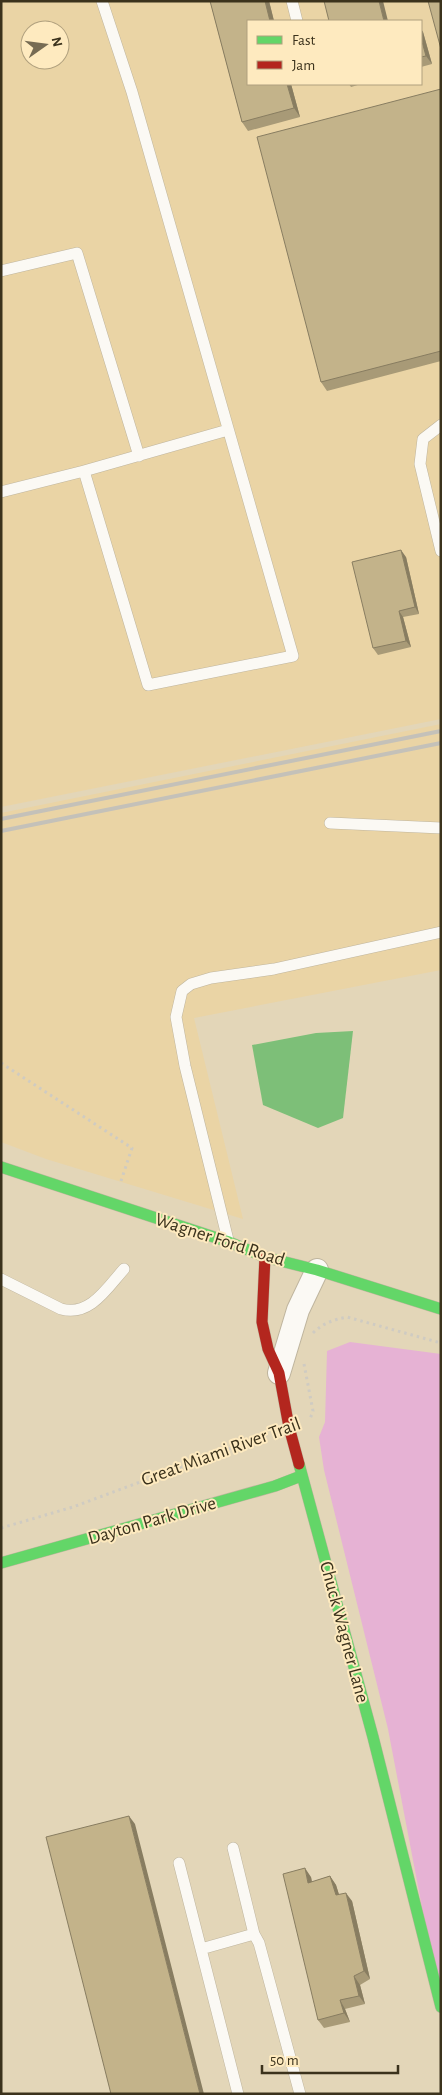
<svg xmlns="http://www.w3.org/2000/svg" width="442" height="2095" viewBox="0 0 442 2095" font-family="'Alegreya Sans',sans-serif">
<style>
.built{fill:#ead4a5;fill-rule:evenodd}
.green{fill:#e6b2d4}
.water{fill:#7dbf78}
.lines{fill:none;stroke-linecap:round;stroke-linejoin:round}
.lane-casing{stroke:#bfb59e;stroke-width:12}
.street-casing{stroke:#bfb59e;stroke-width:24}
.fast-casing{stroke:#bfb59e;stroke-width:12}
.jam-casing{stroke:#bfb59e;stroke-width:12}
.path{stroke:#cfcbc2;stroke-width:3;stroke-dasharray:2.5 4;stroke-linecap:butt}
.lane{stroke:#fbf9f4;stroke-width:11}
.street{stroke:#fbf9f4;stroke-width:22}
.fast{stroke:#63d668;stroke-width:11}
.jam{stroke:#b3261e;stroke-width:11}
.rail{stroke:#c4c1b9;stroke-width:4}
.wall{fill:#a89a77}
.shaded-wall{fill:#887d61}
.building{fill:#c3b38a;stroke:#887d61}
.labels{text-anchor:middle;dominant-baseline:central;stroke-width:4;stroke-linejoin:round;paint-order:stroke}
.street-label{font-size:19px;fill:#3b321c;stroke:#feeabf}
</style>
<rect width="100%" height="100%" fill="#e3d6b8"/>
<!-- built -->
<path class="built" d="M 1,1 L 441,1 L 441,719 L 1,807 ZM 248,21 L 421,21 L 421,84 L 248,84 ZM 30,30 L 60,30 L 60,60 L 30,60 Z
M 441,724 L 441,970 L 194,1018 L 243,1219 L 46,1159 L 1,1142 L 1,813 Z"/>
<!-- green -->
<path class="green" d="M 350,1342 L 441,1354 L 441,2007 L 388,1729 L 324,1470 L 319,1437 L 325,1422 L 327,1351 Z"/>
<!-- water -->
<path class="water" d="M 353,1031 L 343,1118 L 318,1128 L 263,1105 L 252,1045 L 316,1033 Z"/>
<g class="lines">
<defs>
<path id="lane" d="M 102,1 L 132,92 L 293,656 L 148,685 L 84,471 L 228,430
M 292,1 L 297,21
M 1,271 L 77,253 L 139,456
M 441,425 L 423,439 L 420,464 L 441,551
M 1,492 L 84,471
M 330,823 L 441,828
M 228,1240 L 185,1066 L 176,1017 L 182,991 L 191,984 L 211,978 L 274,969 L 441,932
M 1,1279 L 61,1309 C 90,1317 107,1288 124,1269
M 233,1848 L 254,1934
M 179,1863 L 201,1949
M 238,2094 L 201,1949 L 254,1934 L 259,1943 L 300,2094"/>
<path id="street" d="M 279,1373 L 298,1310 L 317,1270"/>
<path id="fast" d="M 1,1167 L 229,1242 L 265,1257 L 317,1270 L 441,1309
M 299,1464 L 373,1737 L 441,2007
M 1,1563 L 275,1486 L 301,1476"/>
<path id="jam" d="M 265,1257 L 262,1322 L 268,1349 L 279,1373 L 289,1427 L 299,1464"/>
</defs>
<!-- lane casing -->
<use href="#lane" class="lane-casing"/>
<!-- street casing -->
<use href="#street" class="street-casing"/>
<!-- fast casing -->
<use href="#fast" class="fast-casing"/>
<!-- jam casing -->
<use href="#jam" class="jam-casing"/>
<!-- path -->
<path class="path" d="M 1,1063 L 132,1148 L 120,1184
M 313,1333 C 323,1323 333,1320 347,1317 L 441,1343
M 304,1364 L 313,1411 L 310,1419
M 1,1528 L 73,1507 L 269,1434"/>
<!-- lane -->
<use href="#lane" class="lane"/>
<!-- street -->
<use href="#street" class="street"/>
<!-- fast -->
<use href="#fast" class="fast"/>
<!-- jam -->
<use href="#jam" class="jam"/>
<!-- rail -->
<path class="rail" d="M 1,819 L 441,731
M 1,831 L 441,743"/>
</g>
<!-- wall -->
<path class="wall" d="M 210,1 L 269,1 L 274,21 L 248,21 L 291,84 L 300,117 L 248,131 L 242,122 Z
M 421,29 L 423,32 L 432,64 L 421,67 Z
M 349,84 L 361,84 L 351,87 Z
M 441,89 L 441,361 L 327,391 L 321,382 Z
M 406,557 L 419,614 L 403,617 L 411,647 L 378,655 L 373,648 Z
M 330,1876 L 336,1885 L 339,1895 L 352,1901 L 370,1979 L 360,1985 L 365,2004 L 345,2009 L 350,2022 L 324,2028 L 318,2020 L 311,1877 L 312,1882 Z"/>
<!-- shaded-wall -->
<path class="shaded-wall" d="M 265,1 L 269,1 L 274,21 L 270,21 Z
M 379,1 L 383,1 L 388,21 L 384,21 Z
M 421,29 L 423,32 L 432,64 L 426,56 L 421,38 Z
M 287,84 L 291,84 L 300,117 L 294,108 Z
M 401,550 L 406,557 L 419,614 L 415,607 Z
M 399,611 L 403,617 L 411,647 L 406,641 Z
M 129,1816 L 135,1824 L 204,2094 L 200,2094 Z
M 305,1868 L 311,1877 L 314,1892 L 308,1883 Z
M 330,1876 L 336,1885 L 342,1904 L 336,1895 Z
M 346,1893 L 352,1901 L 370,1979 L 364,1971 Z
M 354,1976 L 360,1985 L 365,2004 L 359,1996 Z
M 340,2000 L 345,2009 L 350,2022 L 344,2013 Z"/>
<!-- building -->
<path class="building" d="M 210,1 L 265,1 L 270,21 L 248,21 L 248,84 L 287,84 L 294,108 L 242,122 Z
M 324,1 L 379,1 L 384,21 L 329,21 Z
M 428,1 L 441,1 L 441,49 Z
M 421,38 L 426,56 L 421,57 Z
M 441,89 L 441,351 L 321,382 L 257,137 Z
M 401,550 L 415,607 L 399,611 L 406,641 L 373,648 L 352,562 Z
M 129,1816 L 200,2094 L 111,2094 L 46,1837 Z
M 305,1868 L 308,1883 L 330,1876 L 336,1895 L 346,1893 L 364,1971 L 354,1976 L 359,1996 L 340,2000 L 344,2013 L 318,2020 L 283,1874 Z"/>
<g class="labels">
<!-- street labels -->
<g class="street-label">
<text transform="translate(220 1240) rotate(18)">Wagner Ford Road</text>
<text transform="translate(221 1452) rotate(-20)">Great Miami River Trail</text>
<text transform="translate(152 1521) rotate(-16)">Dayton Park Drive</text>
<text transform="translate(344 1632) rotate(75)">Chuck Wagner Lane</text>
</g>
</g>
<!-- border -->
<rect width="442" height="2095" fill="none" stroke="#3b321c" stroke-width="5"/>
<!-- legend -->
<rect x="247" y="20" width="175" height="65" fill="#feeabf" stroke="#b0a07e"/>
<rect x="257" y="36" width="25" height="8" fill="#63d668" stroke="#b0a07e"/>
<text x="292" y="45" font-size="15" fill="#3b321c">Fast</text>
<rect x="257" y="61" width="25" height="8" fill="#b3261e" stroke="#b0a07e"/>
<text x="292" y="70" font-size="15" fill="#3b321c">Jam</text>
<!-- north arrow -->
<g transform="translate(45 45) rotate(76)"><circle r="24" fill="#feeabf" stroke="#b0a07e"/>
<path d="M0-4L9 19L0 12L-9 19Z" fill="#766b53"/>
<text y="-8" font-size="14" font-weight="bold" text-anchor="middle" fill="#3b321c">N</text>
</g>
<!-- scale -->
<path d="M262 2065v8h136v-8" fill="none" stroke="#3b321c" stroke-width="2.5"/>
<text x="270" y="2065" font-size="15" fill="#3b321c" stroke="#feeabf" stroke-width="4" paint-order="stroke">50 m</text>
</svg>
